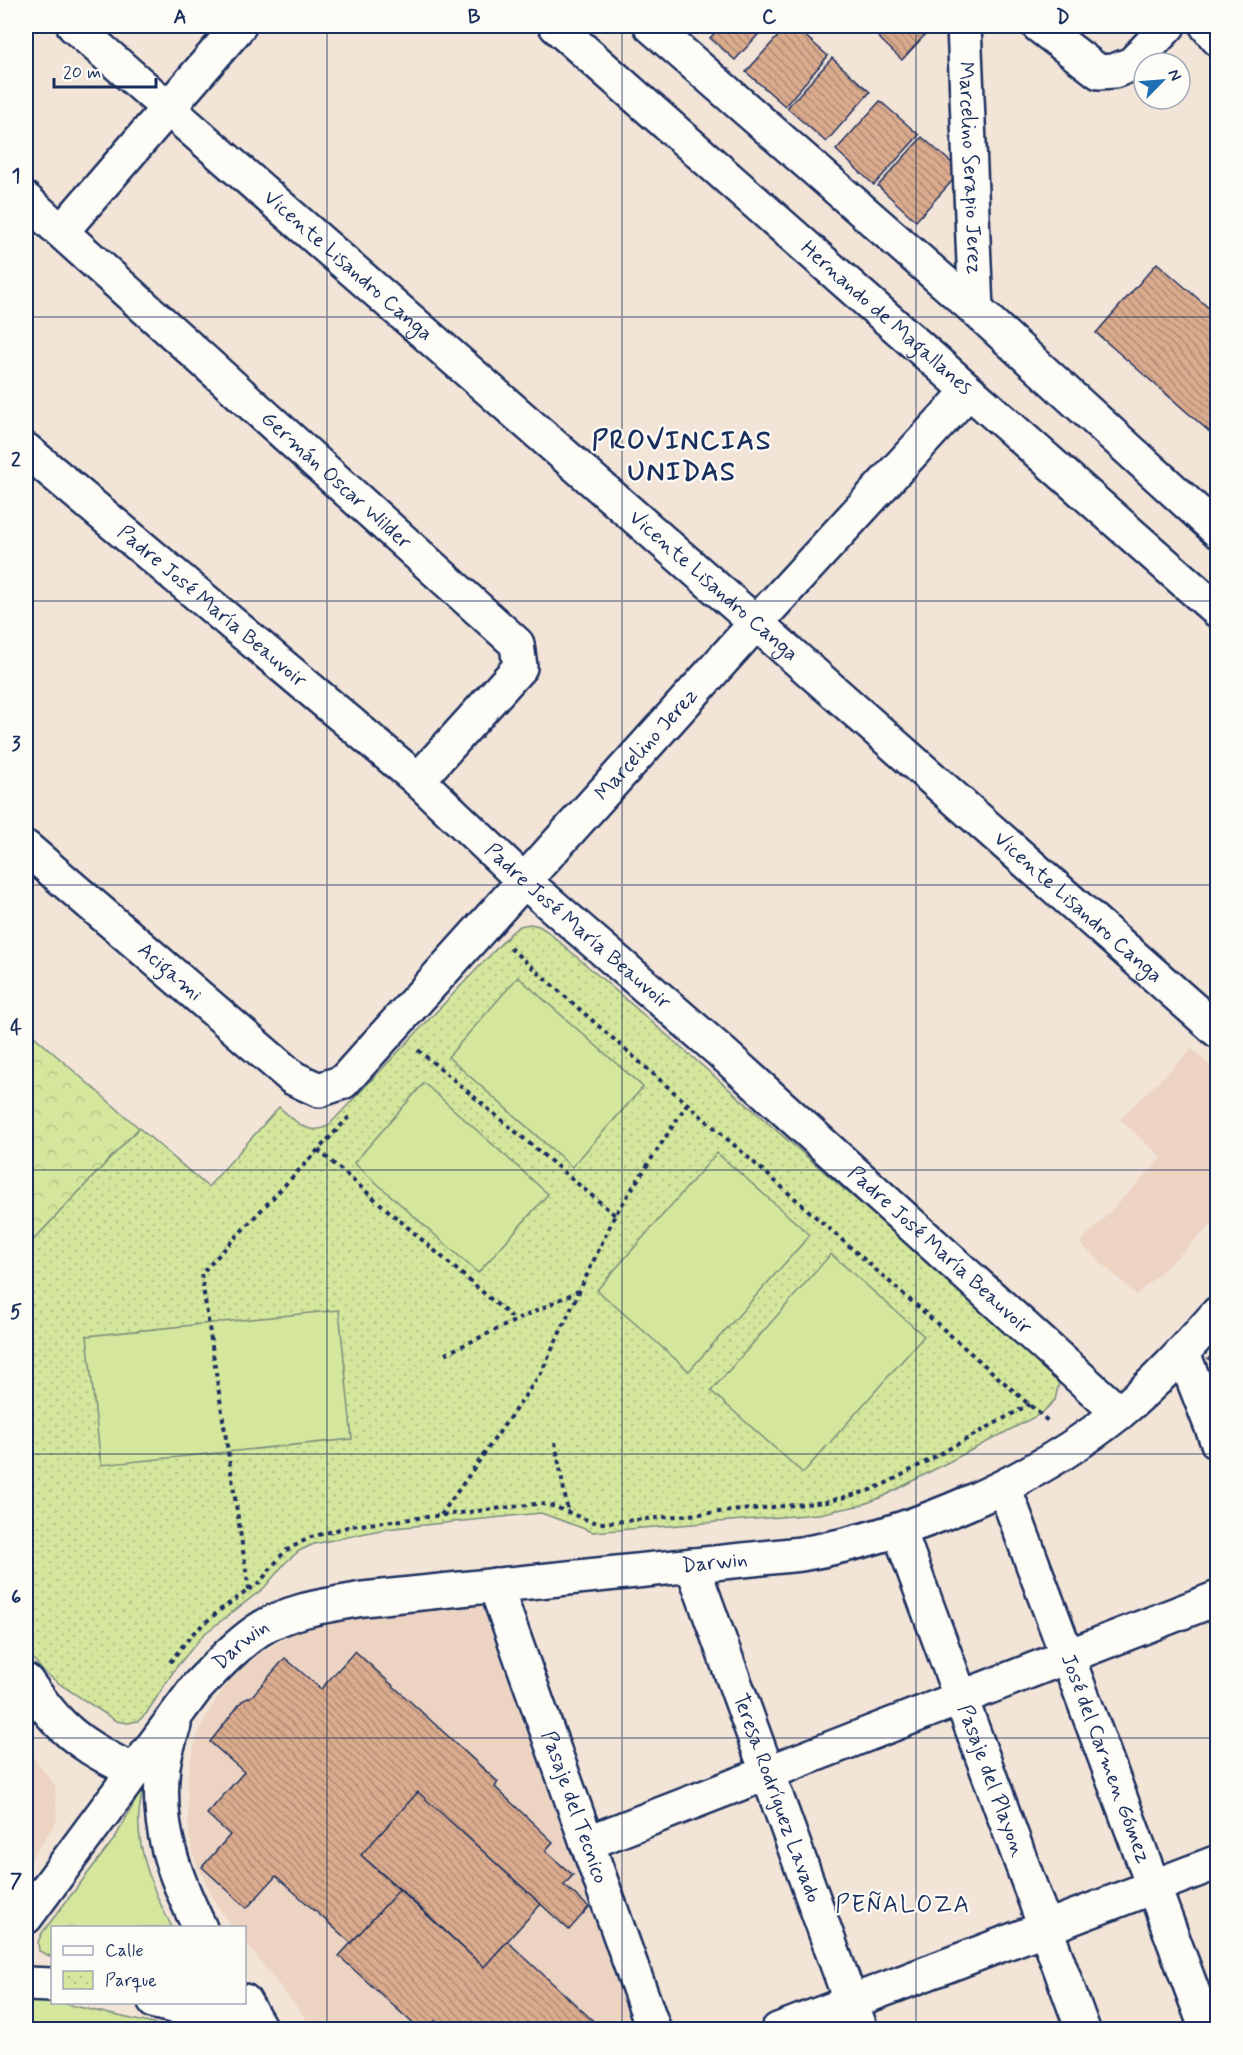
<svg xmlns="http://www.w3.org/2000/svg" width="1243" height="2055" viewBox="0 0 1243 2055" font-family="Mynerve,sans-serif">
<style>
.built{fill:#ecd3c2}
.forest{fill:url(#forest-crowns);stroke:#788b7d;stroke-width:1.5}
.park{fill:url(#park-dots);stroke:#788b7d;stroke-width:1.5}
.garden{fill:#d4e79c;stroke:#788b7d;stroke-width:1.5}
.building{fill:url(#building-back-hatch);stroke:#1b2f5e;stroke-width:1.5}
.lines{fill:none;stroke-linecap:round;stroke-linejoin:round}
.minor-casing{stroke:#1b2f5e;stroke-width:38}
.major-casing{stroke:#1b2f5e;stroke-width:38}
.path{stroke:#1b2f5e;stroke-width:4;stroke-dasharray:4.5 4.5;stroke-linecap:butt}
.minor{stroke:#fdfcf7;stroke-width:33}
.major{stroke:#fdfcf7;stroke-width:33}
.grid{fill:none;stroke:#1b2f5e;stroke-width:1.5;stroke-opacity:0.55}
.labels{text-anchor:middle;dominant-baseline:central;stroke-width:4.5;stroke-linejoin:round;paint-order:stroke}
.street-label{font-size:21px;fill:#1b2f5e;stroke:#fdfcf7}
.quarter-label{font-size:24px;letter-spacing:1.5px;fill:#1b2f5e;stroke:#fdfcf7}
.district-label{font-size:27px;font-weight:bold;letter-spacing:1.5px;fill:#1b2f5e;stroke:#fdfcf7}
.neatline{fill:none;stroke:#1b2f5e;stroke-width:2}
.grid-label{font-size:20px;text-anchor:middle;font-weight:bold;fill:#1b2f5e}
</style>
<defs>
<pattern id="forest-crowns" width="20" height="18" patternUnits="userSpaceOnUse" patternTransform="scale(1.5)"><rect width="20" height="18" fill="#d4e79c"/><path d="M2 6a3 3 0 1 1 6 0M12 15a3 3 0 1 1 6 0" fill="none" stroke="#b5c689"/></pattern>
<pattern id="park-dots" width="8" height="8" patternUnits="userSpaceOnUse" patternTransform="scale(1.5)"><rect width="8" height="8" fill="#d4e79c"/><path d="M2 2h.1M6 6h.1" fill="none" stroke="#b5c689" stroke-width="1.8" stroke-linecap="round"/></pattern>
<pattern id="building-back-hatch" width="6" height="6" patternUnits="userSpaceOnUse" patternTransform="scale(1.5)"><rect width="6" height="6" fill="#dbab8e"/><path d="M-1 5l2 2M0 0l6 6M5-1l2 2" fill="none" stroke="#b18c77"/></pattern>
</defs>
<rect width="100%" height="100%" fill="#f3e4d8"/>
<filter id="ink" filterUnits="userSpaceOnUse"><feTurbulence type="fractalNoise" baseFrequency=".0167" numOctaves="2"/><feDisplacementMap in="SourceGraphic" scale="12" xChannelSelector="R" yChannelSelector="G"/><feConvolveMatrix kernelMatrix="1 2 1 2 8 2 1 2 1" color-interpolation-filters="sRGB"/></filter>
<g filter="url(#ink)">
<!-- built -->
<path class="built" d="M 1192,1049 L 1217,1072 L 1217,1220 L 1136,1295 L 1080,1243 L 1162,1158 L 1120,1119 Z
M 480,1602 L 633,2029 L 314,2029 L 245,1942 L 244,1928 L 233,1928 L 216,1904 L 194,1858 L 189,1835 L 187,1783 L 191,1759 L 197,1737 L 207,1715 L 222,1691 L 239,1670 L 260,1653 L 305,1627 L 332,1617 Z
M 26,1747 L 55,1786 L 57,1821 L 26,1866 Z"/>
<!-- forest -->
<path class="forest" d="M 26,1029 L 139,1128 L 26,1248 Z"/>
<!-- park -->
<path class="park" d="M 530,924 L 539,926 L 547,931 L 1049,1367 L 1059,1383 L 1055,1400 L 1042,1413 L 882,1497 L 862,1505 L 819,1514 L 593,1532 L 541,1513 L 385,1529 L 314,1544 L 299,1551 L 285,1563 L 264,1588 L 204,1634 L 175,1669 L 146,1714 L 138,1721 L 128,1723 L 116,1721 L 61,1685 L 43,1671 L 26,1650 L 26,1248 L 139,1128 L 208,1187 L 279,1107 C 295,1120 307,1137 328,1126 L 512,932 L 520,926 Z"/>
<!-- garden -->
<path class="garden" d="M 518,977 L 643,1087 L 572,1167 L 448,1057 Z
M 424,1083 L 548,1194 L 478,1273 L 354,1163 Z
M 717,1153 L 810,1235 L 689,1371 L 597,1290 Z
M 831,1254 L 924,1336 L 803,1473 L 711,1391 Z
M 339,1310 L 352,1439 L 101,1465 L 87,1336 Z
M 144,1785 C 142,1794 140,1803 139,1813 C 136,1849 155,1896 172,1927 L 52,1928 L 52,1957 L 39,1951 L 38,1942 L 42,1933 L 115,1838 Z
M 26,2000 L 52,2000 L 52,2002 L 61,2003 L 176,2029 L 26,2030 Z"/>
<!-- building -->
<path class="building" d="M 697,26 L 715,26 L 707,34 Z
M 721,26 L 766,26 L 735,60 L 710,38 Z
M 787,26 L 794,26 L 828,56 L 785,106 L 746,72 Z
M 865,26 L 882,26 L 874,34 Z
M 888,26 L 933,26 L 902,60 L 878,37 Z
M 832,58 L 870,92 L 826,142 L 787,108 Z
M 880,101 L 919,135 L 874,185 L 836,150 Z
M 922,137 L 961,171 L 916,221 L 878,186 Z
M 1157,263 L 1218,316 L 1218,439 L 1096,333 Z
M 1218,1349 L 1218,1366 L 1208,1359 Z
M 355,1651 L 498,1782 L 495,1787 L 553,1842 L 545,1851 L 573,1875 L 564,1885 L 589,1907 L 569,1930 L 418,1792 L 361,1855 L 400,1889 L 351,1943 L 276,1876 L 247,1908 L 202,1867 L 230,1835 L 207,1814 L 244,1772 L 210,1742 L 242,1701 L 252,1696 L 285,1658 L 321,1689 Z
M 418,1792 L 541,1904 L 484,1967 L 361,1855 Z
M 400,1889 L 484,1967 L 507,1941 L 603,2030 L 444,2030 L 435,2021 L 428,2030 L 420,2030 L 339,1956 Z"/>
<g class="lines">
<defs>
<g id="minor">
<path id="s1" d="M 74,26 L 756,623 L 1218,1031"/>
<path id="s2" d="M 964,26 L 976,310"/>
<path d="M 1039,26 L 1099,72 L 1114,71 L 1132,64 L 1168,26"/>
<path d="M 1207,26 L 1218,39"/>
<path id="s3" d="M 26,200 L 517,644 L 520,667 L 418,780"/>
<path d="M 62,231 L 239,26"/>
<path id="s4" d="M 26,450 L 418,780 L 524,881 L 720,1051 L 1119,1413"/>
<path id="s5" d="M 26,848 L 293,1078 L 319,1090 L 343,1082 L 756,623 L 969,391"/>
<path d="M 1183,1353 L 1218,1443"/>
<path id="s6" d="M 1004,1487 L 1207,2030"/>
<path id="s7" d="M 899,1530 L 1083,2030"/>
<path id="s8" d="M 692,1565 L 861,2030"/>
<path id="s9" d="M 495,1585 L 654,2030"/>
<path d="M 26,1681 C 35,1693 44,1706 55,1718 C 76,1742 105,1757 133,1771"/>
<path d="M 587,1843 L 1218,1598"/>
<path d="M 26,1984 L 52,1985"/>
<path d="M 155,2002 L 224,2018 L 251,2030"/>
<path d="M 778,2030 L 1218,1862"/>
</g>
<g id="major">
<path id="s10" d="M 556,26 L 1218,611"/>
<path d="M 651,26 L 976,310 L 1218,531"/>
<path d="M 174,1725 C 170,1738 165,1752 163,1766 C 156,1828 173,1873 200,1928"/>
<path id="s11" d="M 26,1917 L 196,1688 C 215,1668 234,1647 257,1631 C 288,1610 327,1605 363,1599 L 801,1554 C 912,1535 1030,1484 1119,1413 C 1155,1384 1187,1348 1218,1313"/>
<path d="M 244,2001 L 261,2030"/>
</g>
</defs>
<!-- minor casing -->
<use href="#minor" class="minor-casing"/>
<!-- major casing -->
<use href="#major" class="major-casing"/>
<!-- path -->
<path class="path" d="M 510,948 L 1049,1422
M 418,1050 L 615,1215
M 318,1150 L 515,1320
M 445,1354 L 578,1291
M 555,1442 L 568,1512
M 441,1515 L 541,1373 L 615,1215 L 687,1104
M 249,1590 L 201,1274 L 350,1116
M 170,1662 L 192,1634 L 220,1610 L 260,1582 L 285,1551 L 311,1537 L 351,1526 L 536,1504 C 560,1503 579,1522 603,1523 L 826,1502 L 868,1491 L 891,1481 L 1030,1404"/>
<!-- minor -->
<use href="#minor" class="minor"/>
<!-- major -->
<use href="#major" class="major"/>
</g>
</g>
<!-- grid -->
<path class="grid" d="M 327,26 L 327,2030M 622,26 L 622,2030M 916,26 L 916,2030M 26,317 L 1218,317M 26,601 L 1218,601M 26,885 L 1218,885M 26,1170 L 1218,1170M 26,1454 L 1218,1454M 26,1738 L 1218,1738"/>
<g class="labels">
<!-- street labels -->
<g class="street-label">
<text stroke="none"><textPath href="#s2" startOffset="142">Marcelino Serapio Jerez</textPath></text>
<text stroke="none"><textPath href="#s1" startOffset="364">Vicente Lisandro Canga</textPath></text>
<text stroke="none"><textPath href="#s10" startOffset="441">Hernando de Magallanes</textPath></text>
<text stroke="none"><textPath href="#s3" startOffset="418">Germán Oscar Wilder</textPath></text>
<text stroke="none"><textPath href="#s1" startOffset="850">Vicente Lisandro Canga</textPath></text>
<text stroke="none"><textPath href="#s4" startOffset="243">Padre José María Beauvoir</textPath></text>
<text stroke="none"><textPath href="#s5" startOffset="860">Marcelino Jerez</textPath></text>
<text stroke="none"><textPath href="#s1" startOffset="1336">Vicente Lisandro Canga</textPath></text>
<text stroke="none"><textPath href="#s4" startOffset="729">Padre José María Beauvoir</textPath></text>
<text stroke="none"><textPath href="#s5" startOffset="190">Acigami</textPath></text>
<text stroke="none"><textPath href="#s4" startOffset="1215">Padre José María Beauvoir</textPath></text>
<text stroke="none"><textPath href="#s11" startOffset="834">Darwin</textPath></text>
<text stroke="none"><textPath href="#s11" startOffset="348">Darwin</textPath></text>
<text stroke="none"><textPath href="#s6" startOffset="290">José del Carmen Gómez</textPath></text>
<text stroke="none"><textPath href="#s7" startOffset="267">Pasaje del Playon</textPath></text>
<text stroke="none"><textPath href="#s8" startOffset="248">Teresa Rodríguez Lavado</textPath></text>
<text stroke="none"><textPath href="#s9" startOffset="236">Pasaje del Tecnico</textPath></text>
</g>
<!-- quarter labels -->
<g class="quarter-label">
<text x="903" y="1905">PEÑALOZA</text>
</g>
<!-- district labels -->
<g class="district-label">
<text x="682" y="441">PROVINCIAS<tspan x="682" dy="31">UNIDAS</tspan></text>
</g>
</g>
<!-- margin -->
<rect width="1243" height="2055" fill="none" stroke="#fdfcf7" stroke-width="66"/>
<!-- legend -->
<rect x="51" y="1926" width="195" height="78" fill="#fdfcf7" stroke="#a3aaba" stroke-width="1.5"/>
<rect x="63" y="1946" width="30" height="9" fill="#fdfcf7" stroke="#a3aaba" stroke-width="1.5"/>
<text x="105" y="1956" font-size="18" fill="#1b2f5e">Calle</text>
<rect x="63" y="1971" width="30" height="18" fill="url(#park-dots)" stroke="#a3aaba" stroke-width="1.5"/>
<text x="105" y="1986" font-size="18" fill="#1b2f5e">Parque</text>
<!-- north arrow -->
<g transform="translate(1162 81) rotate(65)"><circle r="28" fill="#fdfcf7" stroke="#a3aaba" stroke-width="1.5"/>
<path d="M0-4.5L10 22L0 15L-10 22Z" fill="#1f6fb2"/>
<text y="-9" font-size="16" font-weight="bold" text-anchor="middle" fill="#1b2f5e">N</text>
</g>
<!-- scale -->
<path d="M54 78v9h102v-9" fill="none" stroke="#1b2f5e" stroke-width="3"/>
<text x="63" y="78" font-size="18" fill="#1b2f5e" stroke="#fdfcf7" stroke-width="4.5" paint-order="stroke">20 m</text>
<rect x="33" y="33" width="1177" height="1989" class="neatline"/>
<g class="grid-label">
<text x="180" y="23">A</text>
<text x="474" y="23">B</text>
<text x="769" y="23">C</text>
<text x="1063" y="23">D</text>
<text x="16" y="182">1</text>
<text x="16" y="466">2</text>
<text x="16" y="750">3</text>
<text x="16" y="1034">4</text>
<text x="16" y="1318">5</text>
<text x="16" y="1603">6</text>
<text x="16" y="1887">7</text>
</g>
</svg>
